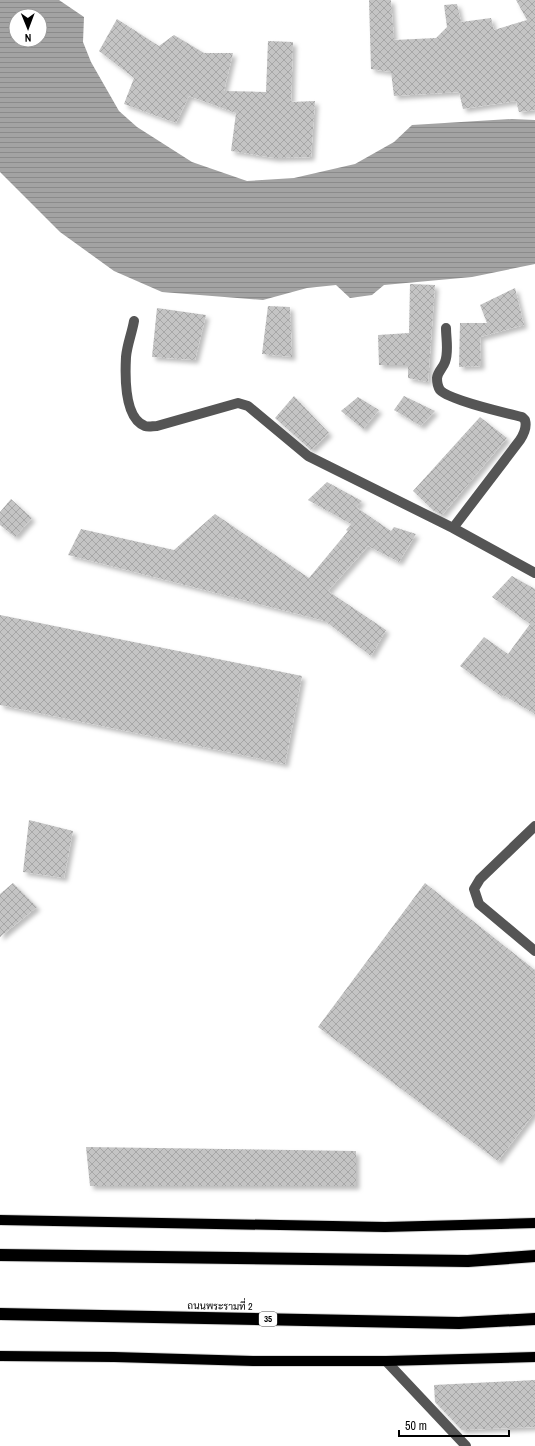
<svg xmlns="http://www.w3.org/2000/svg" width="535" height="1446" viewBox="0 0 535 1446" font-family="'Archivo Narrow',Sarabun,sans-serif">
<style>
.water{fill:url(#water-rules);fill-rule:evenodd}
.building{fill:url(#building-cross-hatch);filter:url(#shadow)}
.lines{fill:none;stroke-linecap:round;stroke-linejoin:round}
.major-casing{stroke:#dbdbdb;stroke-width:12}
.highway-casing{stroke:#dbdbdb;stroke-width:14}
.minor{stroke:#555;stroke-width:10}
.major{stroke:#000;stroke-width:10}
.highway{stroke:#000;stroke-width:12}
.labels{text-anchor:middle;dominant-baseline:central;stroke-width:3;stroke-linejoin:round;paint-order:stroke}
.shield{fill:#fff;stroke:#4c4c4c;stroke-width:1}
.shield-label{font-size:9px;font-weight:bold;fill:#000}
.street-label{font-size:10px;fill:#000;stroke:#fff}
</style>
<defs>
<pattern id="water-rules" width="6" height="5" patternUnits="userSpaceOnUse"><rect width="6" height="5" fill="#a3a3a3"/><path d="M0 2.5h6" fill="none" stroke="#8b8b8b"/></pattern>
<pattern id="building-cross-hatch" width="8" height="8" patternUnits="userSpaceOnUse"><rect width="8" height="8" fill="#c4c4c4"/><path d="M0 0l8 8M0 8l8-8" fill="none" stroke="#a7a7a7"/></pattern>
<filter id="shadow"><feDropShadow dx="3.5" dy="3.5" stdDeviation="2" flood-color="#0004"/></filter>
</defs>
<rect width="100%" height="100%" fill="#fff"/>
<!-- water -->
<path class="water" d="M 0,0 L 59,0 L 84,17 L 83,42 L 91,62 L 119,111 L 137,127 L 192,162 L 247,181 L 294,178 L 355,164 L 394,142 L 412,125 L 512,119 L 535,120 L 535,264 L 472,277 L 384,285 L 372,295 L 350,298 L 336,285 L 307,288 L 263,300 L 162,292 L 114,271 L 60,232 L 0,172 ZM 16,16 L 40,16 L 40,40 L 16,40 Z"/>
<!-- building -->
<path class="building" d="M 369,0 L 391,0 L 394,40 L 436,38 L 447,27 L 444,5 L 457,4 L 461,22 L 491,18 L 494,30 L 527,20 L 516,0 L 535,0 L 535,110 L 519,112 L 516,101 L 463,109 L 459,92 L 394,96 L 391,72 L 371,69 Z
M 117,19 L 159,46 L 174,35 L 204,53 L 233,53 L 224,91 L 266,92 L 268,41 L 293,42 L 291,102 L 315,101 L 311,157 L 275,158 L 231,151 L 236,113 L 189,96 L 176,123 L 124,104 L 134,78 L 99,51 Z
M 410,284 L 435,285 L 428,382 L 408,378 L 408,365 L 379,365 L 378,335 L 409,333 Z
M 515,288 L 524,325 L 480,337 L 481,366 L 459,367 L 460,323 L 487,323 L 480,305 Z
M 268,306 L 290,307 L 292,357 L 262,354 Z
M 157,308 L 206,315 L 195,360 L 152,357 Z
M 294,396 L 329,433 L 311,450 L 275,418 Z
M 404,396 L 435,411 L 421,426 L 394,410 Z
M 358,397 L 379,410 L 363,429 L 341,411 Z
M 480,417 L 507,438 L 442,515 L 434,511 L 413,491 Z
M 327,482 L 362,501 L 356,507 L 391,531 L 394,527 L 416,534 L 399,562 L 368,546 L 328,591 L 386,630 L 371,656 L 325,621 L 68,555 L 81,529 L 174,550 L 215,514 L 309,578 L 348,531 L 346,530 L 351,524 L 308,500 Z
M 11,499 L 32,518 L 15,537 L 0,525 L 0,512 Z
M 512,576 L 535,589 L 535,714 L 503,695 L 502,697 L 460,666 L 484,637 L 508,654 L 530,624 L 492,597 Z
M 0,615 L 302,676 L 285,764 L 0,705 Z
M 29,820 L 73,831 L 64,878 L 23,872 Z
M 13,883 L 37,907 L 0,937 L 0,894 Z
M 425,883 L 535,970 L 535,1112 L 498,1161 L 318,1027 Z
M 86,1147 L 356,1151 L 356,1186 L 90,1186 Z
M 535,1380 L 535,1427 L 462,1430 L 435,1402 L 434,1385 Z"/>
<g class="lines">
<defs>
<path id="major" d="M 0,1220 L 385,1227 L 535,1223
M 0,1356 L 114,1357 L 253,1361 L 386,1361 L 535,1357"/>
<path id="highway" d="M 0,1255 L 468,1261 L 535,1256
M 0,1314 L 459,1323 L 535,1319"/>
</defs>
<!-- major casing -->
<use href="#major" class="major-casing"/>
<!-- highway casing -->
<use href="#highway" class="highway-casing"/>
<!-- minor -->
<path class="minor" d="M 134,321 C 132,333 127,345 126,357 C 125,376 124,418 145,426 C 148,427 153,426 157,426 L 238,403 L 248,406 L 308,456 L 453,528 L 535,573
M 446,328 C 446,339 449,351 445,362 C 443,368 438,371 437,378 C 437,382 438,387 440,390 C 449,400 506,413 522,417 L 525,420 C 527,427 524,434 520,440 L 453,528
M 535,826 L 480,879 L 474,889 L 479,904 L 535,951
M 386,1361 L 466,1446"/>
<!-- major -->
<use href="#major" class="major"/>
<!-- highway -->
<use href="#highway" class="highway"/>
</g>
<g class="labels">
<!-- shield labels -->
<rect class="shield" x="259" y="1312" width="18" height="14" rx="3"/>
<g class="shield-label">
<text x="268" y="1319">35</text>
</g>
<!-- street labels -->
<g class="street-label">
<text transform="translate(220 1306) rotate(1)">ถนนพระรามที่ 2</text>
</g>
</g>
<!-- north arrow -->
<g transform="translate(28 28) rotate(179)"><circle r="19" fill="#ffffff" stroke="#999999"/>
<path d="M0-3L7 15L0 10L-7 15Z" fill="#000000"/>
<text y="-6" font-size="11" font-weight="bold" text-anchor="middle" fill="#000000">N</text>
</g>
<!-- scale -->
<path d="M399 1430v6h110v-6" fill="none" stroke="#000000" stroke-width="2"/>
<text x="405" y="1430" font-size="12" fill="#000000" stroke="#ffffff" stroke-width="3" paint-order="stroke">50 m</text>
</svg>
